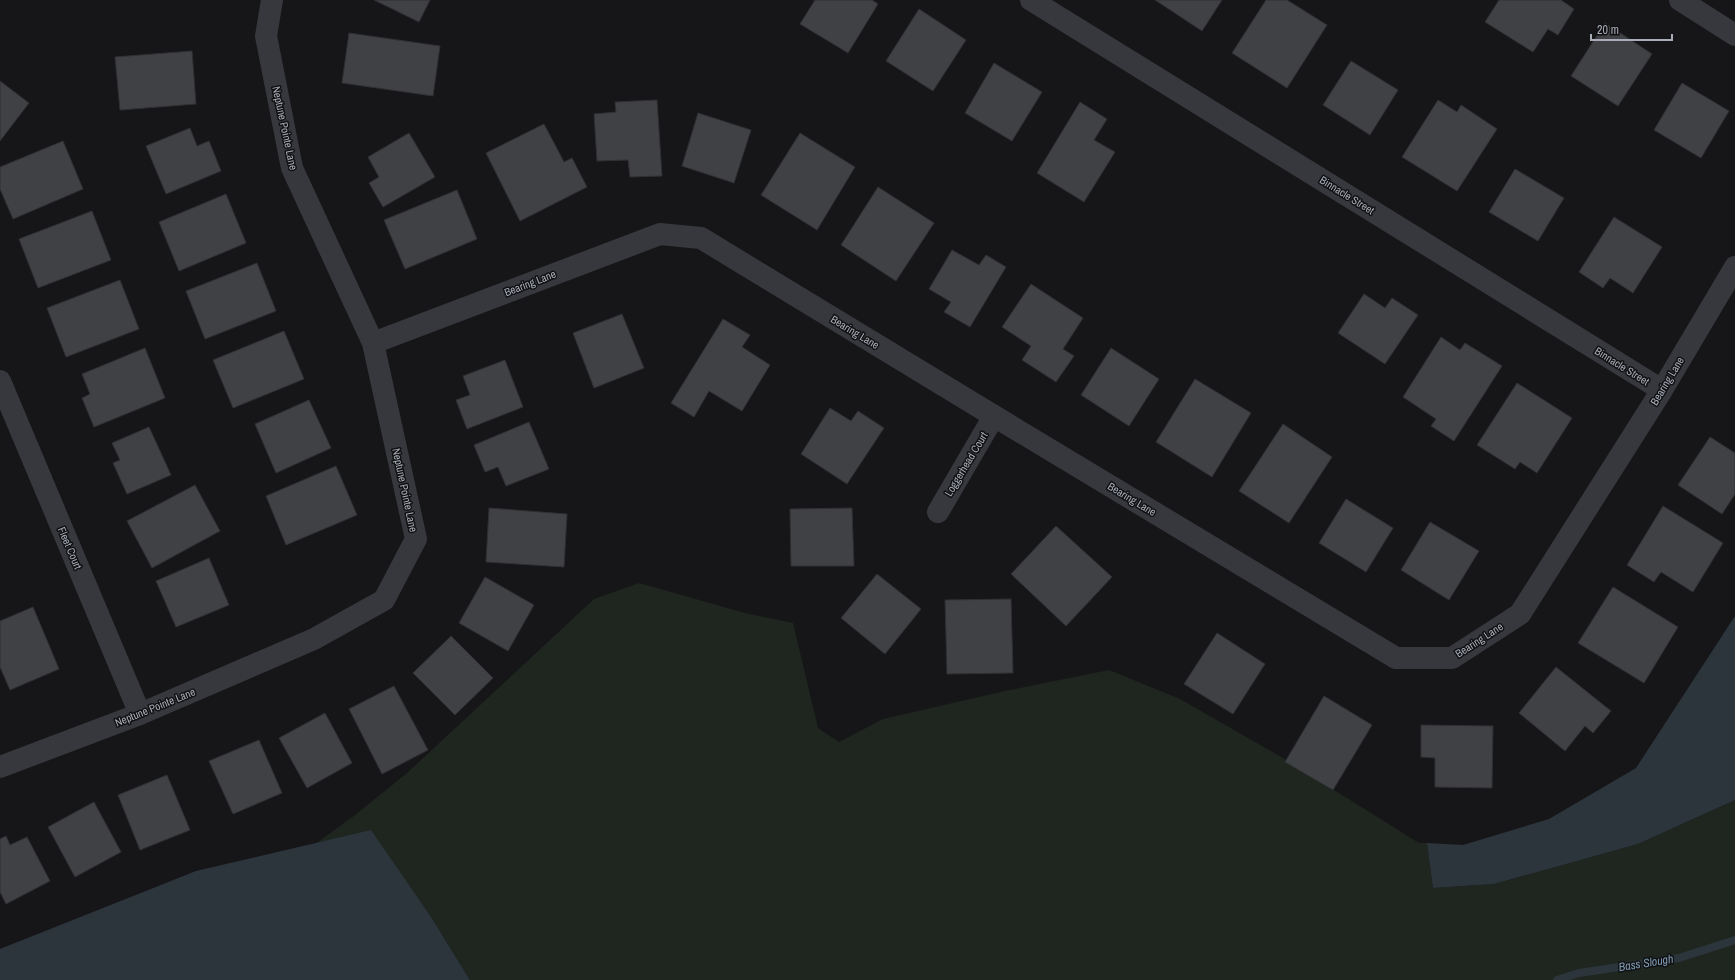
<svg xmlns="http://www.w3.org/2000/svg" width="1735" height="980" viewBox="0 0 1735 980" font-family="'Archivo Narrow',sans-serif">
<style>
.green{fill:#1e261f}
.water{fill:#2c353c}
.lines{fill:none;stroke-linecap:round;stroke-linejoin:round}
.stream{stroke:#2c353c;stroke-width:8}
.building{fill:#404145;stroke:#303034}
.minor{stroke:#37383d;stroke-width:22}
.labels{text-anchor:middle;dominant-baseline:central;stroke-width:3;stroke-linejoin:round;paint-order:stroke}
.street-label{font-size:11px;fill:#a8adb8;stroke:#111113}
.water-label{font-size:12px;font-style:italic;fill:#7f9bb3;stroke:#111113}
</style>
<rect width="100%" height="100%" fill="#161618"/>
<!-- green -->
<path class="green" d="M 639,583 L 745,613 L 793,623 L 818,728 L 839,742 L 883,719 L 1005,691 L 1109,670 L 1180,699 L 1283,758 L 1419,843 L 1427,843 L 1433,888 L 1494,884 L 1638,844 L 1735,800 L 1735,980 L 470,980 L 431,917 L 318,842 L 355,815 L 407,773 L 594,599 Z"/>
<!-- water -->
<path class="water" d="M 1735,616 L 1735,800 L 1638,844 L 1494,884 L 1433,888 L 1427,843 L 1463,845 L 1549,819 L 1636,768 Z
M 371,830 L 431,917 L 470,980 L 0,980 L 0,949 L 196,871 Z"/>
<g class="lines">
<!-- stream -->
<path class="stream" d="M 1557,980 L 1579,973 L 1679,958 L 1735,940"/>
</g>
<!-- building -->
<path class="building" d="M 374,0 L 430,0 L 419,22 Z
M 815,0 L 872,0 L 878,4 L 848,53 L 800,24 Z
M 1155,0 L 1222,0 L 1202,31 Z
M 1266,0 L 1287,0 L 1327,25 L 1287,88 L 1232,53 Z
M 1499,0 L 1561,0 L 1574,9 L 1558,35 L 1548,29 L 1533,52 L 1485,22 Z
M 919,9 L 966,40 L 933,91 L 886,61 Z
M 1605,23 L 1652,54 L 1618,106 L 1571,76 Z
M 349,33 L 440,46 L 433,96 L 342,83 Z
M 192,51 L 196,104 L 120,110 L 115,57 Z
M 1351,61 L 1398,90 L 1370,135 L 1323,105 Z
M 994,63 L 1042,92 L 1012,141 L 965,113 Z
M 0,81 L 29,103 L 0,141 Z
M 1682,83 L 1729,111 L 1701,158 L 1654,130 Z
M 657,100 L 662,176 L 630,177 L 628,160 L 597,161 L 594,114 L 616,112 L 615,102 Z
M 1438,100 L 1457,112 L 1461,105 L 1497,129 L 1457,191 L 1402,157 Z
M 1080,102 L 1107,119 L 1094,140 L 1115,152 L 1084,202 L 1037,173 Z
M 698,113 L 751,130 L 734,183 L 682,166 Z
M 544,124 L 564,162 L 572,158 L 587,187 L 520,221 L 486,153 Z
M 190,128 L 197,146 L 209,141 L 221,171 L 166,194 L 146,146 Z
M 409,133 L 435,177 L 383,207 L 369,183 L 379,177 L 368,157 Z
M 800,133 L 855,167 L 817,230 L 761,195 Z
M 63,141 L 83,189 L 13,219 L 0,189 L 0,167 Z
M 1515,169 L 1564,198 L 1538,241 L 1489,212 Z
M 878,187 L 934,223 L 896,281 L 841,245 Z
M 457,190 L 477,239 L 405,269 L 384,220 Z
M 226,194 L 246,243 L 179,271 L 159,222 Z
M 92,211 L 111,260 L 38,288 L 19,239 Z
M 1614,217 L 1662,247 L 1633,293 L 1610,278 L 1603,288 L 1579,272 Z
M 952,250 L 979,265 L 986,255 L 1006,267 L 970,327 L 944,312 L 951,302 L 929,289 Z
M 257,263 L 276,311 L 205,339 L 186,291 Z
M 120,280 L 139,329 L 66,357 L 47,308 Z
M 1031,284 L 1083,318 L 1063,349 L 1074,356 L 1056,382 L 1022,360 L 1031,346 L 1002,327 Z
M 1364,294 L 1385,308 L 1392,298 L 1418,315 L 1385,364 L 1338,333 Z
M 622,314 L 644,368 L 594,388 L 573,333 Z
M 723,319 L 750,335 L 742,347 L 770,365 L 742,411 L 709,391 L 694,417 L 671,403 Z
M 284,331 L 304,379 L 233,408 L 213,360 Z
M 1441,337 L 1460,350 L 1465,343 L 1502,366 L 1454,441 L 1431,426 L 1436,419 L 1403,397 Z
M 145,348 L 165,398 L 94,427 L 82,398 L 90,394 L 82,374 Z
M 1111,348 L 1159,379 L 1129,426 L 1081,395 Z
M 505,360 L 523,407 L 467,429 L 456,400 L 470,395 L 463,376 Z
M 1195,379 L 1251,413 L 1212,477 L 1156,442 Z
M 1517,383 L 1572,418 L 1537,473 L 1520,462 L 1515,469 L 1477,445 Z
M 309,400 L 331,448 L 276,473 L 255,424 Z
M 830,408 L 851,421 L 858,411 L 884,428 L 847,484 L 801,454 Z
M 529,422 L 549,469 L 506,486 L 498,467 L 485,472 L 474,445 Z
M 1283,424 L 1332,457 L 1289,523 L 1239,491 Z
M 149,427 L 171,475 L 127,494 L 113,463 L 120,460 L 112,443 Z
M 1710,437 L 1735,453 L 1735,494 L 1722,514 L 1678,485 Z
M 336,466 L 357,515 L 286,545 L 266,496 Z
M 195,485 L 220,531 L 152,568 L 127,521 Z
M 1346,499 L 1393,528 L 1366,572 L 1319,543 Z
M 1663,506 L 1723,543 L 1693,592 L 1661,572 L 1654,582 L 1627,565 Z
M 489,508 L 567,514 L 564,567 L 486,562 Z
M 852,508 L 854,566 L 791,566 L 790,509 Z
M 1430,522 L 1479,551 L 1449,600 L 1401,570 Z
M 1056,526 L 1112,577 L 1066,626 L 1011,574 Z
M 209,558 L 229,605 L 176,627 L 156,581 Z
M 877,574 L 921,609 L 885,654 L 841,618 Z
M 485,577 L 534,605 L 508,651 L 459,623 Z
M 1613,587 L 1678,627 L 1644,683 L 1578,643 Z
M 1011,599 L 1013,673 L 947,674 L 945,600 Z
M 33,607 L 59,669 L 10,690 L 0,667 L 0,621 Z
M 1217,633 L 1265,664 L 1233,714 L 1184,684 Z
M 451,636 L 493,678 L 455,715 L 413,673 Z
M 1556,667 L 1611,711 L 1593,733 L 1585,726 L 1565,751 L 1519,713 Z
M 394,686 L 428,750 L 382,774 L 349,709 Z
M 1324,696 L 1372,725 L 1333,790 L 1285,762 Z
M 325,713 L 352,763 L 307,788 L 279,738 Z
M 1421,725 L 1493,726 L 1492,788 L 1435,787 L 1435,758 L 1421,757 Z
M 259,740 L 282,793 L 233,814 L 209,761 Z
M 167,775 L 190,830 L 140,850 L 118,795 Z
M 94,802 L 121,852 L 75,877 L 48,827 Z
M 6,836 L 10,845 L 27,837 L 50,881 L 6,904 L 0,892 L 0,839 Z"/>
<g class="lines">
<!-- minor -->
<path class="minor" d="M 1031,0 L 1662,390
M 1680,0 L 1735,35
M 373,343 L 660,234 L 701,238 L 994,416 L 1396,658 L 1452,658 L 1520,614 L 1662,390 L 1735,267
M 0,381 L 140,714
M 938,512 L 994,416
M 0,767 L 140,714 L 314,639 L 384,600 L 416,539 L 373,343 L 292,168 L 266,36 L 272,0"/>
</g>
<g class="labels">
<!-- street labels -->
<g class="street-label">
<text transform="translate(285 128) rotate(78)">Neptune Pointe Lane</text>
<text transform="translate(1347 195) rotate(32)">Binnacle Street</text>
<text transform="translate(530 283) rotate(-21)">Bearing Lane</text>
<text transform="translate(855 332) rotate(31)">Bearing Lane</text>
<text transform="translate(1622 366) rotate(32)">Binnacle Street</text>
<text transform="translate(1667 381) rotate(-59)">Bearing Lane</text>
<text transform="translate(966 464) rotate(-59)">Loggerhead Court</text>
<text transform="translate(405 490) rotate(78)">Neptune Pointe Lane</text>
<text transform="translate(1132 499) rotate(31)">Bearing Lane</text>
<text transform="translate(70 548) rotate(67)">Fleet Court</text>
<text transform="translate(1479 640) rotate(-33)">Bearing Lane</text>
<text transform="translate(155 707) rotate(-22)">Neptune Pointe Lane</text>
</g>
<!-- water labels -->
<g class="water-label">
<text transform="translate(1646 963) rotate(-9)">Bass Slough</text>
</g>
</g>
<!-- scale -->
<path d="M1591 34v6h81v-6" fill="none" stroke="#a8adb8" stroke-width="2"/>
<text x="1597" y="34" font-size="12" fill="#a8adb8" stroke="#111113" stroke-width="3" paint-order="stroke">20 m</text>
</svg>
